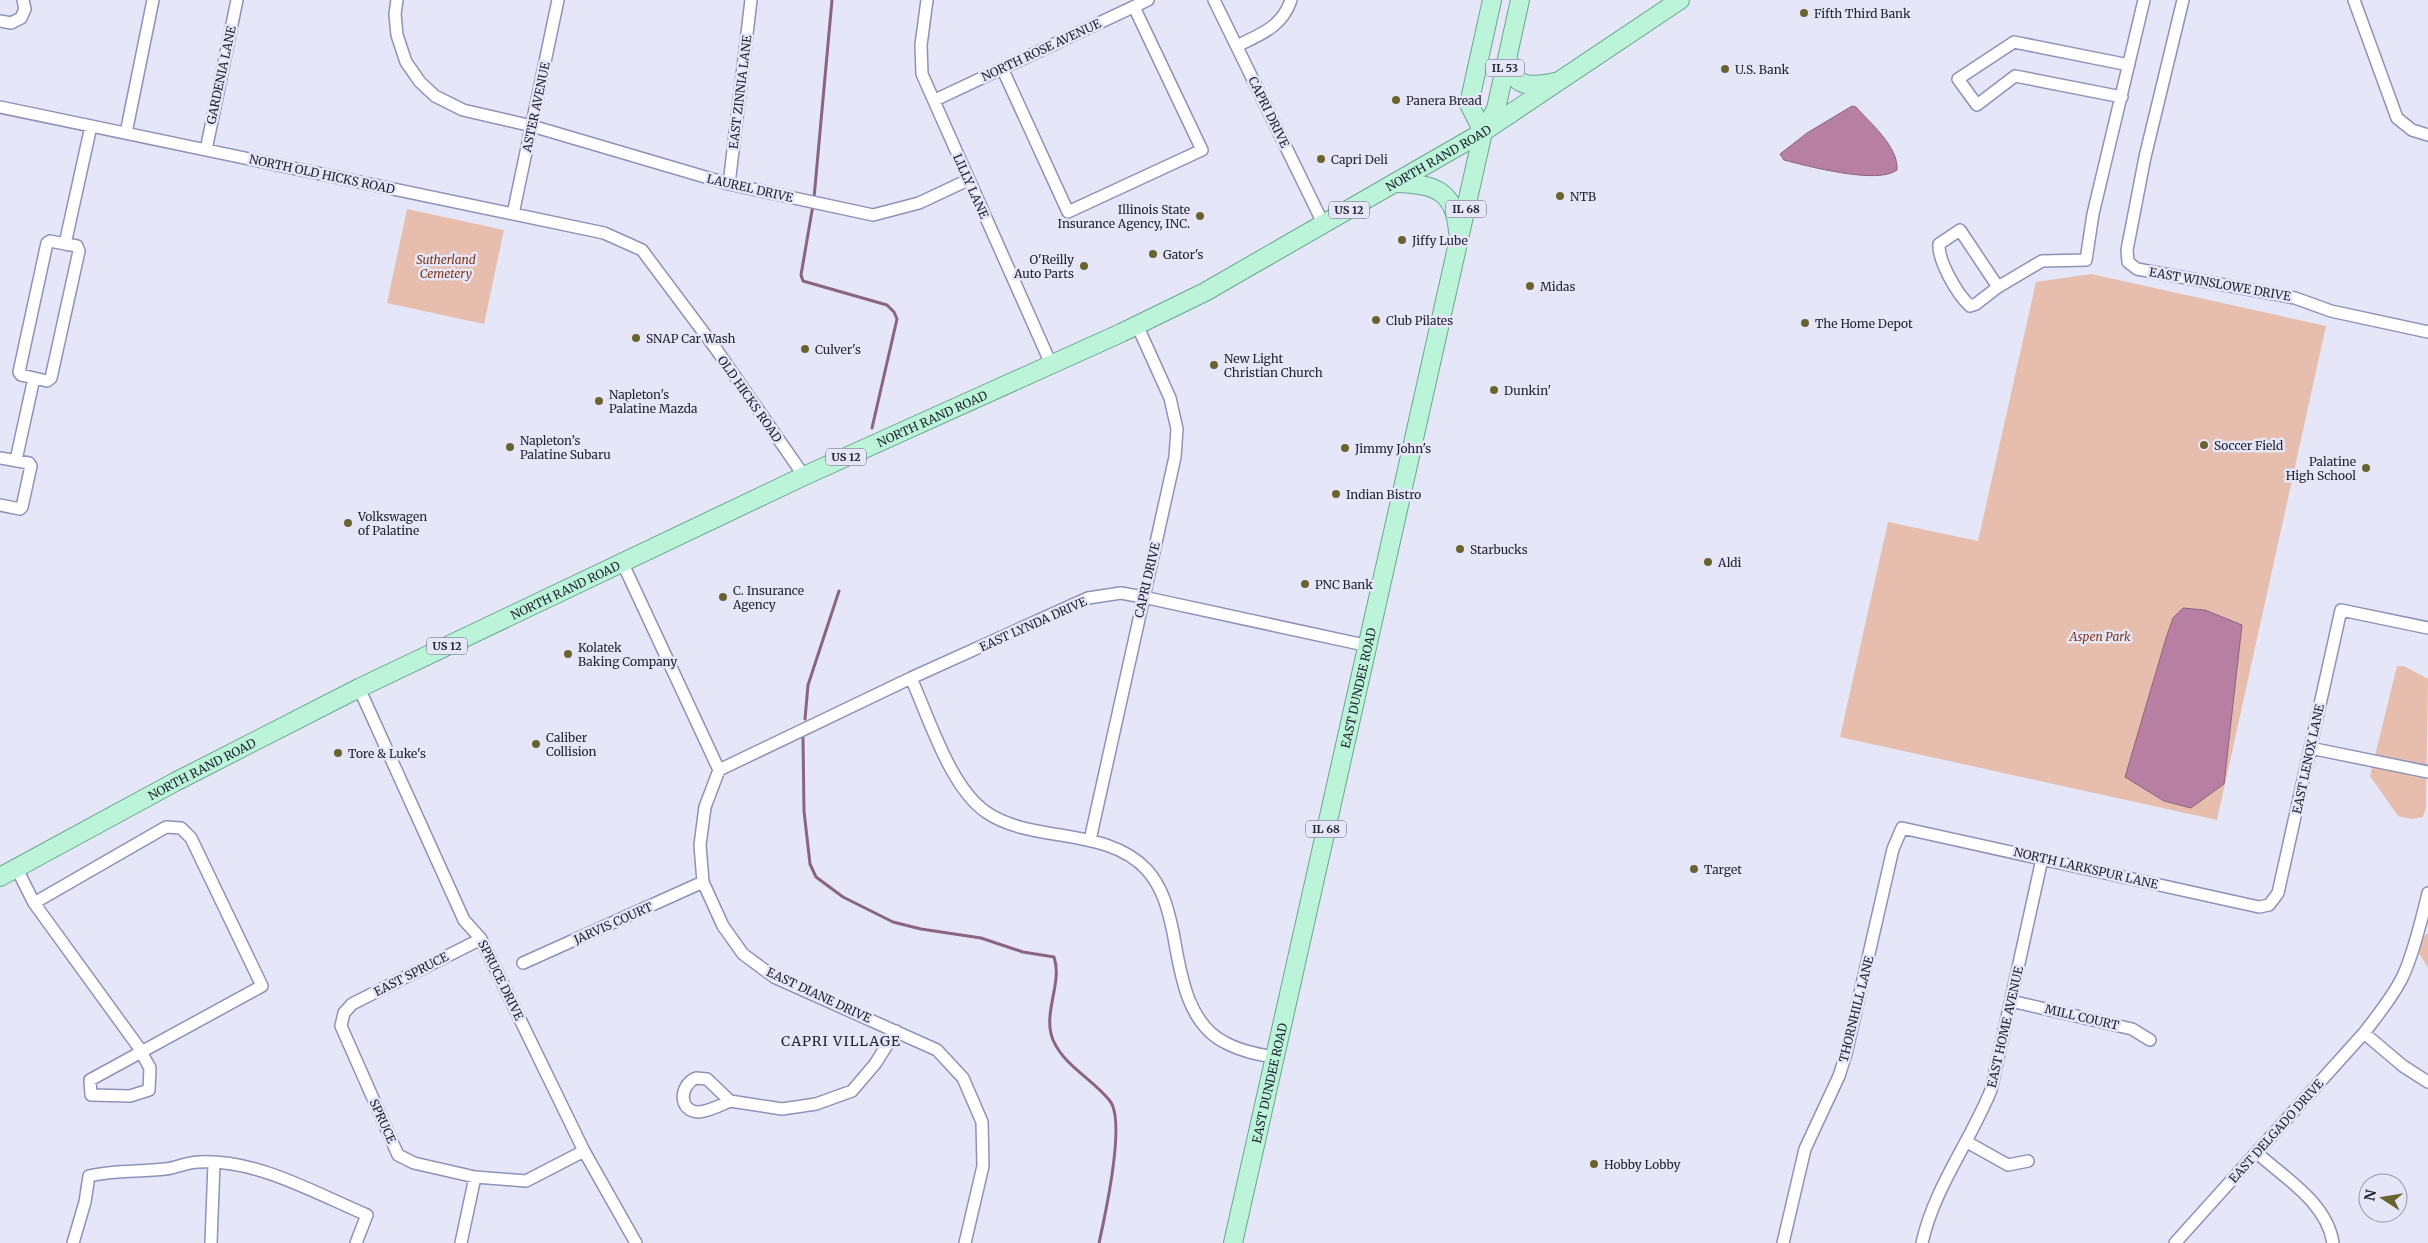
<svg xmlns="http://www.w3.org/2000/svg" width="2428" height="1243" viewBox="0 0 2428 1243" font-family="Merriweather,serif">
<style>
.green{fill:#e7bdad}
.water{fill:#b780a3;stroke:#8b6482}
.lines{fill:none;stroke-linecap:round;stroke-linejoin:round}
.stream{stroke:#8b6482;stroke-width:3}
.minor-casing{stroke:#8e91b9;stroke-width:14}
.primary-casing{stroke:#6aa68e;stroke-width:20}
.minor{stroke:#fff;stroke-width:11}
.primary{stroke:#bcf4d9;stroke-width:18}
.poi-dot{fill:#6a6330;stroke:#e5e7f8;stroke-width:2}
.labels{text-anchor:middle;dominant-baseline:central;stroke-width:5;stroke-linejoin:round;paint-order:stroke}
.shield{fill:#e5e7f8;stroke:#5d5e6f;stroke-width:1}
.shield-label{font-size:11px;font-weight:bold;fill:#232434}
.poi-label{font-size:12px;fill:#232434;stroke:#e5e7f8;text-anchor:start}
.street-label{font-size:12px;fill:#232434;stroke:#e5e7f8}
.park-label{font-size:12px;font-style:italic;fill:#813615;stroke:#e5e7f8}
.neighbourhood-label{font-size:14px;letter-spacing:1px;fill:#232434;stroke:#e5e7f8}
</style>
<rect width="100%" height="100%" fill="#e5e7f8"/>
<!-- green -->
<path class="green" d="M 407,209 L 504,230 L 484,324 L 387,303 Z
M 2091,274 L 2326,326 L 2217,820 L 1840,737 L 1888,522 L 1978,541 L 2036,282 Z
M 2397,666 L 2404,666 L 2428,679 L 2426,808 L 2423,817 L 2411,819 L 2398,816 L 2370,776 Z
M 2428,933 L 2428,968 L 2417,950 L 2416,943 Z"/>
<!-- water -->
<path class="water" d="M 1852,106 L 1856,107 C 1870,123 1899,147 1897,170 C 1878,185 1807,166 1784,160 L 1780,154 L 1807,133 Z
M 2183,608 L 2205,610 L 2242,625 L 2224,784 L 2191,808 L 2164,801 L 2125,777 L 2166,638 L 2173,618 Z"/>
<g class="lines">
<!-- stream -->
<path class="stream" d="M 814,198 L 832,0
M 813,205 L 801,275 L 803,281 L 887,305 L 894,312 L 897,319 L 872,428
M 805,719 L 808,685 L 839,591
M 803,738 L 804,811 L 810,864 L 816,877 L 843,897 L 893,922 L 921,929 L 981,938 L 1023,952 L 1054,957 C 1063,983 1042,1013 1053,1040 C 1065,1067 1093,1079 1110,1101 C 1126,1122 1105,1216 1099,1243"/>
<defs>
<path id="minor" d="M 397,0 L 395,14 L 397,35 L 406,62 L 420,82 L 435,96 L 463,110 L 532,126 L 729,184 L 873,215 L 919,203 L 968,180
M 927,0 L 921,45 L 922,74 L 1051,364
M 1214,0 L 1324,225
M 2183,0 L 2145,157 L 2127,250 L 2128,262 L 2137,269 L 2295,298 L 2331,311 L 2428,332
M 2354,0 L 2397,118 L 2412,130 L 2428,135
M 0,21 L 11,23 L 21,18 L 25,9 L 23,0
M 1237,46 C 1261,34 1282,27 1291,0
M 1002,68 L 1068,212 L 1202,150 L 1134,7
M 2122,97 L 2015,76 L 1977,105 L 1958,79 L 2014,42 L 2129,65
M 935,100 L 1148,0
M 0,107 L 604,233 L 642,250 L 716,349 L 804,476
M 126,133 L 153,0
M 206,150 L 237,0
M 729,184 L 751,0
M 513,214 L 558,0
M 65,244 L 50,241 L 47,243 L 19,372 L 21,375 L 47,381 L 51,378 L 79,251 L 77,246 L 65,244 L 91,126
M 1998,287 L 1976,304 L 1970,306 C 1957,294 1938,261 1939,244 L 1960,230 L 1998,287 L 2042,261 L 2086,260 L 2093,214 L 2144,0
M 0,458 L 29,463 L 31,466 L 22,507 L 20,509 L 0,505
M 16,460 L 34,378
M 623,564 L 719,770
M 911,678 C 929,718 950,787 986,812 C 1032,844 1107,826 1147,870 C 1163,888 1168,909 1173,932 C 1180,970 1186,1024 1226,1043 C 1241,1051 1257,1054 1273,1057
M 359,688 L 464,920 L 481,939 L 584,1151 L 636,1243
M 2310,748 L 2428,772
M 719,770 L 911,678 L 1088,598 L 1121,593 L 1143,597 L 1369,646
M 719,770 L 705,807 L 700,845 L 703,882 L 723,926 L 743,954 L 774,977 L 937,1050 L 963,1078 L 982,1122 L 983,1166 L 965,1243
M 1090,840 L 1175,457 L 1177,429 L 1170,398 L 1137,325
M 16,867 L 34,903 L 140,1049 L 141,1052 L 150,1068 L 149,1090 L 130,1096 L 91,1095 L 90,1080 L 262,986 L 191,838 L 181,828 L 166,827 L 34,903
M 481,939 L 352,1004 L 344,1013 L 341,1026 L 398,1155 L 414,1163 L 475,1177 L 526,1181 L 584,1151
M 523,963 L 703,882
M 2011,1001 L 2132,1029 L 2150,1040
M 2364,1033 L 2403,1066 L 2428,1082
M 696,1078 L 707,1079 L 730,1101 C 721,1105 710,1111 699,1112 C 678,1112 679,1085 696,1078 Z
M 730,1101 L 782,1109 L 816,1104 L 852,1091 L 875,1064 L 896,1031
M 1967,1142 L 2008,1165 L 2028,1161
M 2257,1153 C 2285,1178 2327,1203 2333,1243
M 73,1243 L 85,1202 L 89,1176 C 114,1170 140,1172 165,1169 C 176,1168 187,1162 199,1162 C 257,1159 315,1193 367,1215 L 356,1243
M 211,1243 L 214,1163
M 461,1243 L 475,1177
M 1783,1243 L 1805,1149 L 1839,1076 L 1846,1054 L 1893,849 L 1902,828 L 2259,907 L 2269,905 L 2278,893 L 2341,610 L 2428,628
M 1922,1243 C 1934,1188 1970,1142 1991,1090 L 2042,859
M 2175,1243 L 2364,1033 C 2377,1016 2392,998 2402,978 C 2413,956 2422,918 2428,893"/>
<g id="primary">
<path d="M 1508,58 C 1513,89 1529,87 1555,82"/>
<path d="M 1483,132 L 1469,104 L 1492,0"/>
<path d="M 1396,183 C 1434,184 1455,190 1458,232"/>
<path id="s1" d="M 0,877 L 175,782 L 359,688 L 804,476 L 1121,333 L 1205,292 L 1483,132 L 1680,0"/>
<path id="s2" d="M 1233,1243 L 1483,132 L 1496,109 L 1520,0"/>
</g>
</defs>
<!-- minor casing -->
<use href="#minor" class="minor-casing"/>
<!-- primary casing -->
<use href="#primary" class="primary-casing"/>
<!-- minor -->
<use href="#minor" class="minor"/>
<!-- primary -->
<use href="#primary" class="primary"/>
</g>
<!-- markers -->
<g class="poi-dot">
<circle cx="1804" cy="13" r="5"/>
<circle cx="1725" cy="69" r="5"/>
<circle cx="1396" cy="100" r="5"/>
<circle cx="1321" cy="159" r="5"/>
<circle cx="1560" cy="196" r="5"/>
<circle cx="1200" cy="216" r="5"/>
<circle cx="1402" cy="240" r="5"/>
<circle cx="1153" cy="254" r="5"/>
<circle cx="1084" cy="266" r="5"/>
<circle cx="1530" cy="286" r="5"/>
<circle cx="1376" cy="320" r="5"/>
<circle cx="1805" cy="323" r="5"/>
<circle cx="636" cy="338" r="5"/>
<circle cx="805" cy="349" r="5"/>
<circle cx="1214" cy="365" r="5"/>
<circle cx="1494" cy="390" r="5"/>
<circle cx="599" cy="401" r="5"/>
<circle cx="2204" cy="445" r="5"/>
<circle cx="510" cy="447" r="5"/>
<circle cx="1345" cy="448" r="5"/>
<circle cx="2366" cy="468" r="5"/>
<circle cx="1336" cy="494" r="5"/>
<circle cx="348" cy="523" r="5"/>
<circle cx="1460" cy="549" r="5"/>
<circle cx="1708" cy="562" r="5"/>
<circle cx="1305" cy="584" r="5"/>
<circle cx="723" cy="597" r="5"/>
<circle cx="568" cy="654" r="5"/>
<circle cx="536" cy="744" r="5"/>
<circle cx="338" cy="753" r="5"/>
<circle cx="1694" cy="869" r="5"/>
<circle cx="1594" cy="1164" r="5"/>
</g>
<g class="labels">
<!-- shield labels -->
<g class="shield">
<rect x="1486" y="59.5" width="38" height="17" rx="4"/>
<rect x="1446" y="200.5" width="40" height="17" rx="4"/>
<rect x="1329" y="201.5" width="40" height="17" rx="4"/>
<rect x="826" y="448.5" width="40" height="17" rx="4"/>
<rect x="427" y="637.5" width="40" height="17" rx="4"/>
<rect x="1306" y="820.5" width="40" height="17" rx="4"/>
</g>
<g class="shield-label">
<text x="1505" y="68">IL 53</text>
<text x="1466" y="209">IL 68</text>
<text x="1349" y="210">US 12</text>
<text x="846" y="457">US 12</text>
<text x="447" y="646">US 12</text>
<text x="1326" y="829">IL 68</text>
</g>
<!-- poi labels -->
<g class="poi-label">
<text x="1814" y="13">Fifth Third Bank</text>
<text x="1735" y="69">U.S. Bank</text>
<text x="1406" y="100">Panera Bread</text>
<text x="1331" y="159">Capri Deli</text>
<text x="1570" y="196">NTB</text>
<text x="1190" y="209" text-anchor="end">Illinois State<tspan x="1190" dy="14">Insurance Agency, INC.</tspan></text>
<text x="1412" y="240">Jiffy Lube</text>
<text x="1163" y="254">Gator's</text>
<text x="1074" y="259" text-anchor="end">O'Reilly<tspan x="1074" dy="14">Auto Parts</tspan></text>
<text x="1540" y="286">Midas</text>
<text x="1386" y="320">Club Pilates</text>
<text x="1815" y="323">The Home Depot</text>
<text x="646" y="338">SNAP Car Wash</text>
<text x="815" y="349">Culver's</text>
<text x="1224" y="358">New Light<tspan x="1224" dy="14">Christian Church</tspan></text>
<text x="1504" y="390">Dunkin'</text>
<text x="609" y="394">Napleton's<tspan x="609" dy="14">Palatine Mazda</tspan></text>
<text x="520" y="440">Napleton’s<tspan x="520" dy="14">Palatine Subaru</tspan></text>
<text x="2214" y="445">Soccer Field</text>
<text x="1355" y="448">Jimmy John's</text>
<text x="2356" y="461" text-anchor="end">Palatine<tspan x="2356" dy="14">High School</tspan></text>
<text x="1346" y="494">Indian Bistro</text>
<text x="358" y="516">Volkswagen<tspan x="358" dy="14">of Palatine</tspan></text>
<text x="1470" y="549">Starbucks</text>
<text x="1718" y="562">Aldi</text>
<text x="1315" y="584">PNC Bank</text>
<text x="733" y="590">C. Insurance<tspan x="733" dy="14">Agency</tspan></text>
<text x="578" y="647">Kolatek<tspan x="578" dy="14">Baking Company</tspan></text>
<text x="546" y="737">Caliber<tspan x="546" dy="14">Collision</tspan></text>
<text x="348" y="753">Tore &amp; Luke's</text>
<text x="1704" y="869">Target</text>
<text x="1604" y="1164">Hobby Lobby</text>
</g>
<!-- street labels -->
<g class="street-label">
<text transform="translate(1041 50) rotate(-25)">NORTH ROSE AVENUE</text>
<text transform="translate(221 75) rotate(-78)">GARDENIA LANE</text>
<text transform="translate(740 92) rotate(-83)">EAST ZINNIA LANE</text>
<text transform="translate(536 107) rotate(-78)">ASTER AVENUE</text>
<text transform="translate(1269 112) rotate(64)">CAPRI DRIVE</text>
<text stroke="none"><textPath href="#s1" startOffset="1609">NORTH RAND ROAD</textPath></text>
<text transform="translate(322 174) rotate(12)">NORTH OLD HICKS ROAD</text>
<text transform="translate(971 186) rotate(66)">LILLY LANE</text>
<text transform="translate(750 188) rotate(13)">LAUREL DRIVE</text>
<text transform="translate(2220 284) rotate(10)">EAST WINSLOWE DRIVE</text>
<text transform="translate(750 399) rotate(55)">OLD HICKS ROAD</text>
<text stroke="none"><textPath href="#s1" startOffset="1039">NORTH RAND ROAD</textPath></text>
<text transform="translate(1147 580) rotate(-77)">CAPRI DRIVE</text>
<text stroke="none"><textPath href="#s1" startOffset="634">NORTH RAND ROAD</textPath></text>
<text transform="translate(1033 624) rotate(-24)">EAST LYNDA DRIVE</text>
<text stroke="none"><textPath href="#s2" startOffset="569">EAST DUNDEE ROAD</textPath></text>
<text transform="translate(2308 759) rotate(-78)">EAST LENOX LANE</text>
<text stroke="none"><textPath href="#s1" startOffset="229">NORTH RAND ROAD</textPath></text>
<text transform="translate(2086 868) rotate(13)">NORTH LARKSPUR LANE</text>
<text transform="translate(613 923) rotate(-24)">JARVIS COURT</text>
<text transform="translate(411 974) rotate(-27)">EAST SPRUCE</text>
<text transform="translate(501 980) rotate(64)">SPRUCE DRIVE</text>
<text transform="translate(819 995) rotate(25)">EAST DIANE DRIVE</text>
<text transform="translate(1856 1009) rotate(-76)">THORNHILL LANE</text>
<text transform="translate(2082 1017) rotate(13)">MILL COURT</text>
<text transform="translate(2005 1027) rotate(-77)">EAST HOME AVENUE</text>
<text stroke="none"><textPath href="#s2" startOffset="164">EAST DUNDEE ROAD</textPath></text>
<text transform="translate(383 1121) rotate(66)">SPRUCE</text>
<text transform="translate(2276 1131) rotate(-48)">EAST DELGADO DRIVE</text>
</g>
<!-- park labels -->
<g class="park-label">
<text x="446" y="259">Sutherland<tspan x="446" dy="14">Cemetery</tspan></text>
<text x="2100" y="636">Aspen Park</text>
</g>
<!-- neighbourhood labels -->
<g class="neighbourhood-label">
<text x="841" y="1041">CAPRI VILLAGE</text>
</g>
</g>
<!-- north arrow -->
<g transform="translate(2383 1198) rotate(282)"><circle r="24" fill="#e5e7f8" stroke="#9799aa"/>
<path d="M0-4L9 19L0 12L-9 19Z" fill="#6a6330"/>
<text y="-8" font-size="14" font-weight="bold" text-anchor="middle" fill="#232434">N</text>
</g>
</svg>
